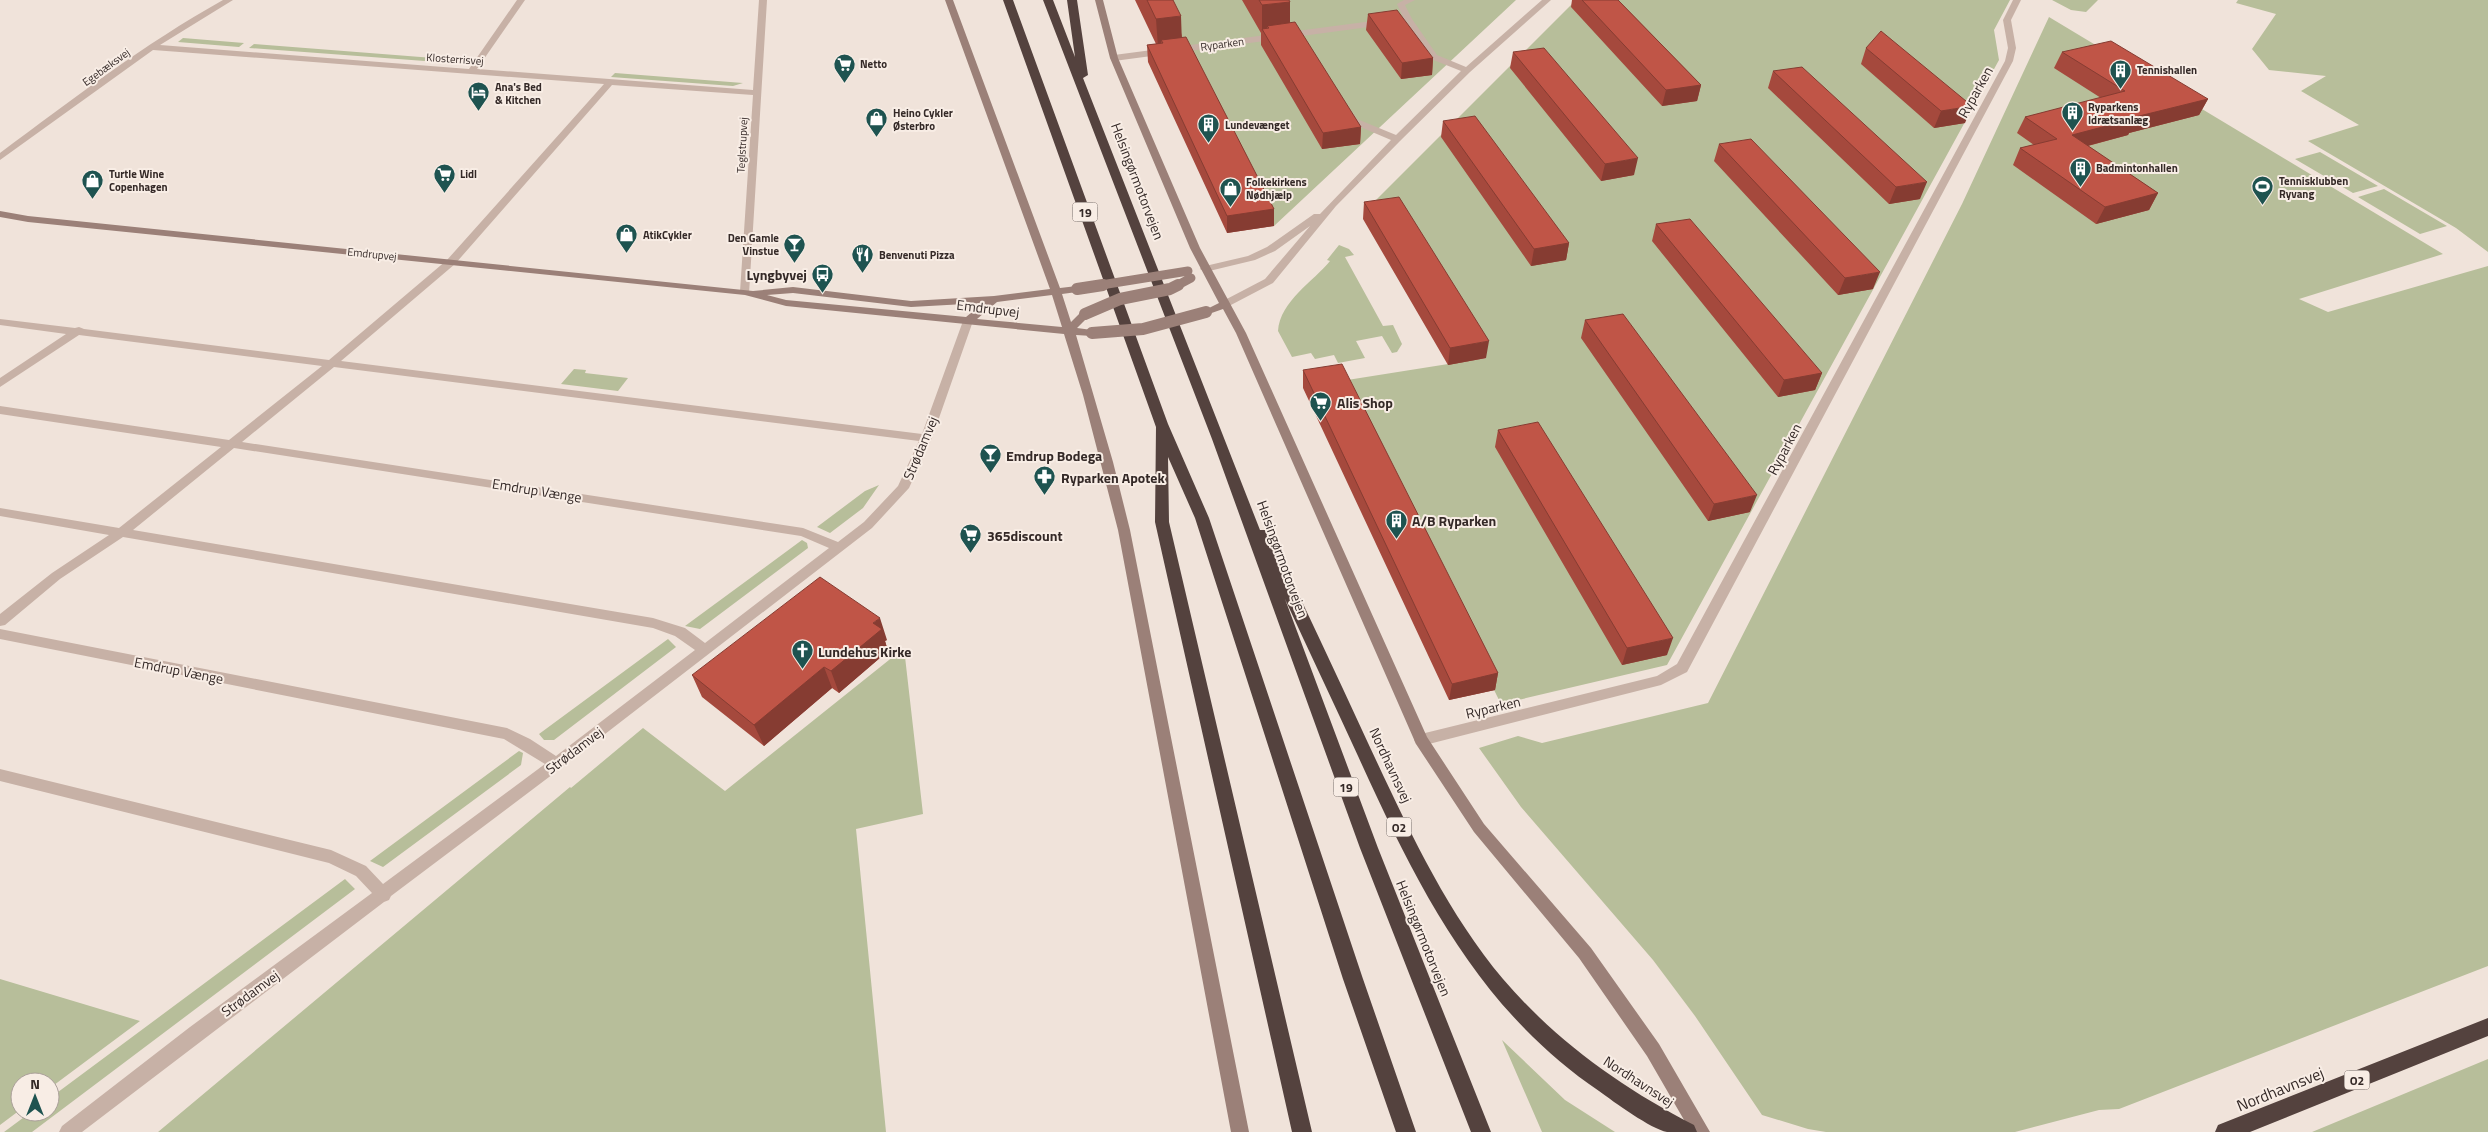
<svg xmlns="http://www.w3.org/2000/svg" width="2488" height="1132" viewBox="0 0 2488 1132" font-family="'Titillium Web',sans-serif">
<style>
.green{fill:#b7be9a}
.lines{fill:none;stroke-linecap:round;stroke-linejoin:round}
.street{fill:#c7b1a6;fill-rule:evenodd}
.secondary{fill:#9b8078;fill-rule:evenodd}
.highway{fill:#54423e;fill-rule:evenodd}
.secondary-bridge-far1{stroke:#9b8078;stroke-width:9}
.secondary-bridge{stroke:#9b8078;stroke-width:12}
.wall{fill:#a5493d}
.shaded-wall{fill:#863c32}
.building{fill:#c05547;stroke:#863c32}
.labels{text-anchor:middle;dominant-baseline:central;stroke-width:4;stroke-linejoin:round;paint-order:stroke}
.far-street-label{font-size:11px;fill:#342927;stroke:#f8ede5}
.far-poi-label{font-size:11px;font-weight:bold;fill:#342927;stroke:#f8ede5;text-anchor:start}
.shield{fill:#f8ede5;stroke:#6f6460;stroke-width:1}
.shield-label{font-size:12px;font-weight:bold;fill:#342927}
.street-label{font-size:14px;fill:#342927;stroke:#f8ede5}
.poi-label{font-size:14px;font-weight:bold;fill:#342927;stroke:#f8ede5;text-anchor:start}
.near-street-label{font-size:16px;fill:#342927;stroke:#f8ede5}
</style>
<rect width="100%" height="100%" fill="#f0e3da"/>
<!-- green -->
<path class="green" d="M 1160,0 L 1516,0 L 1274,226 Z
M 1576,0 L 2010,0 L 1994,30 L 1999,60 L 1667,665 L 1501,704 L 1341,381 L 1486,358 L 1376,200 Z
M 2052,0 L 2098,0 L 2086,12 L 2071,10 Z
M 2238,0 L 2488,0 L 2488,252 L 2456,228 L 2308,141 L 2359,125 L 2301,91 L 2326,76 L 2269,70 L 2252,49 L 2276,14 L 2236,3 Z
M 2049,17 L 2443,254 L 2299,299 L 2328,312 L 2488,266 L 2488,966 L 2119,1109 L 2099,1110 L 2015,1132 L 1826,1132 L 1808,1129 L 1762,1115 L 1695,1016 L 1653,960 L 1521,807 L 1479,748 L 1518,736 L 1542,743 L 1708,703 L 1962,204 Z
M 183,38 L 244,43 L 239,47 L 178,42 Z
M 254,44 L 472,61 L 465,64 L 249,48 Z
M 615,73 L 743,83 L 733,86 L 611,77 Z
M 2320,152 L 2378,186 L 2353,193 L 2295,159 Z
M 2384,189 L 2447,226 L 2420,234 L 2358,197 Z
M 1339,245 L 1349,249 L 1354,255 L 1345,257 L 1383,326 L 1393,325 L 1402,344 L 1397,352 L 1392,353 L 1382,336 L 1356,341 L 1365,358 L 1338,363 L 1334,355 L 1315,359 L 1311,353 L 1292,357 L 1278,331 C 1280,301 1314,281 1330,261 L 1327,260 Z
M 574,369 L 586,370 L 585,373 L 628,378 L 618,391 L 561,384 Z
M 879,485 L 863,508 L 830,533 L 817,527 L 865,491 Z
M 802,540 L 807,543 L 808,548 L 700,629 L 685,626 Z
M 668,639 L 676,647 L 554,740 L 544,740 L 539,734 Z
M 904,648 L 923,814 L 856,829 L 886,1132 L 158,1132 L 570,787 L 571,788 L 643,728 L 725,791 Z
M 519,751 L 523,753 L 521,765 L 383,867 L 370,861 Z
M 345,879 L 355,889 L 32,1132 L 4,1132 L 31,1112 L 50,1112 L 50,1098 Z
M 0,979 L 140,1021 L 50,1088 L 50,1082 L 20,1082 L 20,1110 L 0,1125 Z
M 1502,1040 L 1565,1100 L 1615,1132 L 1542,1132 Z
M 2488,1059 L 2488,1132 L 2312,1132 Z"/>
<g class="lines">
<!-- street -->
<path class="street" d="M 223,0 L 233,0 L 160,45 L 469,69 L 517,0 L 525,0 L 477,69 L 753,90 L 759,0 L 767,0 L 749,294 L 741,294 L 740,292 L 753,95 L 612,85 L 455,264 L 341,361 L 922,434 L 963,321 L 968,318 L 973,321 L 932,438 L 909,488 L 872,528 L 561,768 L 391,896 L 389,900 L 384,902 L 82,1132 L 59,1132 L 62,1126 L 190,1027 L 372,893 L 356,876 L 329,863 L 0,781 L 0,769 L 331,850 L 366,866 L 383,884 L 545,764 L 504,739 L 0,639 L 0,629 L 507,728 L 530,739 L 556,756 L 695,650 L 675,636 L 653,628 L 123,537 L 60,579 L 5,625 L 0,626 L 0,614 L 52,573 L 109,535 L 0,516 L 0,508 L 119,528 L 221,447 L 0,414 L 0,406 L 229,440 L 322,366 L 79,335 L 0,387 L 0,378 L 66,334 L 0,325 L 0,319 L 75,328 L 79,327 L 84,329 L 329,360 L 447,260 L 604,84 L 153,50 L 0,160 L 0,153 C 73,99 144,44 223,0 ZM 334,367 L 919,441 L 898,486 L 864,522 L 838,542 L 803,528 L 242,442 ZM 234,448 L 801,536 L 829,548 L 705,643 L 685,628 L 653,618 L 133,530 Z
M 1404,0 L 1415,0 L 1405,5 L 1412,19 L 1437,55 L 1466,67 L 1542,0 L 1551,0 L 1470,72 L 1400,141 L 1336,206 L 1273,283 L 1229,306 L 1221,306 L 1221,302 L 1265,279 L 1310,226 L 1275,251 L 1255,260 L 1205,272 L 1200,269 L 1201,267 L 1248,256 L 1267,247 L 1314,214 L 1320,214 L 1391,140 L 1351,123 L 1344,112 L 1345,110 L 1351,110 L 1357,119 L 1396,135 L 1461,71 L 1431,59 L 1406,22 L 1114,61 L 1110,58 L 1114,55 L 1403,17 L 1397,4 Z
M 2013,0 L 2021,0 L 2011,20 L 2016,48 L 2013,61 L 1687,672 L 1661,685 L 1421,746 L 1416,744 L 1414,740 L 1416,736 L 1421,734 L 1657,676 L 1677,664 L 2005,61 L 2008,48 L 2003,20 Z"/>
<!-- secondary -->
<path class="secondary" d="M 945,0 L 953,0 L 1060,288 L 1077,286 L 1082,289 L 1077,292 L 1062,294 L 1071,322 L 1081,312 L 1089,312 L 1089,316 L 1077,328 L 1092,330 L 1097,333 L 1092,336 L 1076,335 L 1113,462 L 1130,530 L 1249,1132 L 1231,1132 L 1118,530 L 1083,395 L 1064,334 L 786,306 L 745,295 L 28,222 L 0,217 L 0,211 L 28,216 L 753,291 L 793,287 L 911,301 L 994,296 L 1050,289 ZM 793,293 L 911,307 L 983,303 L 966,317 L 786,300 L 767,295 ZM 1052,295 L 1062,327 L 977,319 L 997,302 Z
M 1095,0 L 1103,0 L 1118,58 L 1200,248 L 1246,333 L 1427,737 L 1484,824 L 1591,948 L 1659,1044 L 1710,1132 L 1691,1132 L 1647,1056 L 1579,958 L 1474,832 L 1416,744 L 1236,333 L 1223,309 L 1206,315 L 1201,312 L 1219,303 L 1190,248 L 1110,58 Z"/>
<!-- highway -->
<path class="highway" d="M 1003,0 L 1013,0 L 1168,424 L 1209,518 L 1363,979 L 1416,1132 L 1396,1132 L 1343,979 L 1195,518 L 1168,457 L 1169,522 L 1312,1132 L 1292,1132 L 1155,522 L 1156,427 Z
M 1043,0 L 1053,0 L 1075,57 L 1067,0 L 1077,0 L 1088,75 L 1083,78 L 1260,530 L 1268,530 L 1270,534 C 1303,604 1336,673 1368,743 C 1406,824 1445,910 1503,979 C 1556,1041 1622,1088 1694,1125 L 1697,1132 C 1688,1132 1677,1132 1667,1132 C 1651,1129 1614,1102 1599,1091 C 1478,1009 1417,886 1358,756 C 1334,704 1309,651 1285,599 L 1378,848 L 1491,1132 L 1471,1132 L 1360,848 L 1212,439 Z
M 2488,1018 L 2488,1036 L 2250,1132 L 2215,1132 L 2218,1125 Z"/>
<!-- secondary-bridge-far1 -->
<path class="secondary-bridge-far1" d="M 1095,286 L 1188,271
M 1176,286 L 1191,278"/>
<!-- secondary-bridge -->
<path class="secondary-bridge" d="M 1077,289 L 1103,285
M 1085,314 L 1120,299 L 1170,289 L 1178,285
M 1092,333 L 1143,329 L 1206,312"/>
</g>
<!-- wall -->
<path class="wall" d="M 1135,0 L 1173,0 L 1182,37 L 1274,209 L 1274,226 L 1227,233 L 1148,62 L 1147,45 L 1156,44 Z
M 1242,0 L 1289,0 L 1290,2 L 1290,23 L 1361,127 L 1360,144 L 1322,149 L 1261,45 L 1261,33 Z
M 1572,0 L 1618,0 L 1701,85 L 1697,101 L 1662,106 L 1571,7 Z
M 1368,14 L 1433,58 L 1432,75 L 1401,79 L 1366,30 Z
M 1866,48 L 1965,123 L 1934,128 L 1861,64 Z
M 1513,52 L 1634,175 L 1601,181 L 1510,68 Z
M 2062,52 L 2208,99 L 2199,115 L 2129,133 L 2128,135 L 2088,146 L 2158,193 L 2149,210 L 2096,224 L 2013,165 L 2020,148 L 2034,145 L 2017,133 L 2025,117 L 2101,98 L 2054,68 Z
M 1773,71 L 1920,199 L 1889,204 L 1768,88 Z
M 1443,121 L 1569,243 L 1566,260 L 1531,266 L 1441,137 Z
M 1719,144 L 1873,289 L 1838,295 L 1714,161 Z
M 1364,202 L 1486,358 L 1448,365 L 1363,219 Z
M 1656,224 L 1822,373 L 1815,390 L 1778,397 L 1652,241 Z
M 1585,320 L 1750,512 L 1708,521 L 1581,338 Z
M 1303,370 L 1498,673 L 1495,690 L 1449,700 L 1303,388 Z
M 1498,430 L 1667,655 L 1622,665 L 1495,447 Z
M 887,640 L 885,641 L 888,651 L 839,693 L 832,688 L 764,746 L 702,697 L 692,675 Z"/>
<!-- shaded-wall -->
<path class="shaded-wall" d="M 1290,2 L 1290,30 L 1269,28 L 1267,26 L 1267,33 L 1262,30 L 1262,5 Z
M 1181,16 L 1182,44 L 1163,43 L 1161,40 L 1161,47 L 1158,47 L 1156,19 Z
M 1433,58 L 1432,75 L 1401,79 L 1402,63 Z
M 1701,85 L 1697,101 L 1662,106 L 1666,90 Z
M 2208,99 L 2199,115 L 2129,133 L 2128,135 L 2064,152 L 2072,135 L 2135,117 Z
M 1972,106 L 1965,123 L 1934,128 L 1941,111 Z
M 1361,127 L 1360,144 L 1322,149 L 1323,133 Z
M 1638,158 L 1634,175 L 1601,181 L 1605,164 Z
M 1927,182 L 1920,199 L 1889,204 L 1896,187 Z
M 2158,193 L 2149,210 L 2096,224 L 2105,207 Z
M 1274,209 L 1274,226 L 1227,233 L 1227,216 Z
M 1569,243 L 1566,260 L 1531,266 L 1534,249 Z
M 1880,272 L 1873,289 L 1838,295 L 1845,278 Z
M 1489,341 L 1486,358 L 1448,365 L 1450,348 Z
M 1822,373 L 1815,390 L 1778,397 L 1784,380 Z
M 1757,495 L 1750,512 L 1708,521 L 1714,504 Z
M 880,618 L 887,640 L 885,641 L 888,651 L 839,693 L 831,671 L 873,623 Z
M 1673,638 L 1667,655 L 1622,665 L 1627,648 Z
M 824,667 L 832,688 L 764,746 L 754,725 Z
M 1498,673 L 1495,690 L 1449,700 L 1452,684 Z"/>
<!-- building -->
<path class="building" d="M 1147,0 L 1173,0 L 1181,16 L 1156,19 Z
M 1259,0 L 1289,0 L 1290,2 L 1262,5 Z
M 1582,0 L 1618,0 L 1701,85 L 1666,90 Z
M 1397,10 L 1433,58 L 1402,63 L 1368,14 Z
M 1295,22 L 1361,127 L 1323,133 L 1262,29 L 1269,28 L 1267,26 Z
M 1881,31 L 1972,106 L 1941,111 L 1866,48 Z
M 1186,37 L 1274,209 L 1227,216 L 1147,45 L 1163,43 L 1161,40 Z
M 2111,41 L 2208,99 L 2135,117 L 2137,118 L 2072,135 L 2158,193 L 2105,207 L 2020,148 L 2057,139 L 2025,117 L 2125,91 L 2062,52 Z
M 1544,48 L 1638,158 L 1605,164 L 1513,52 Z
M 1802,67 L 1927,182 L 1896,187 L 1773,71 Z
M 1475,116 L 1569,243 L 1534,249 L 1443,121 Z
M 1751,139 L 1880,272 L 1845,278 L 1719,144 Z
M 1399,197 L 1489,341 L 1450,348 L 1364,202 Z
M 1690,219 L 1822,373 L 1784,380 L 1656,224 Z
M 1623,314 L 1757,495 L 1714,504 L 1585,320 Z
M 1342,364 L 1498,673 L 1452,684 L 1303,370 Z
M 1538,422 L 1673,638 L 1627,648 L 1498,430 Z
M 820,577 L 880,618 L 873,623 L 882,629 L 831,671 L 824,667 L 754,725 L 692,675 Z"/>
<!-- icons -->
<defs>
<symbol id="supermarket-pin" viewBox="-11 -11 22 30"><path d="M0 17L-7.5 6A9.5 9.5 0 1 1 7.5 6Z" fill="#1e5350" stroke="#f8ede5"/><path d="M-6-5.5h2.5l.6 2H6L4.5 2H-2.5L-4.4-4H-6ZM-1.5 3.2a1.3 1.3 0 1 0 .1 0ZM3 3.2a1.3 1.3 0 1 0 .1 0Z" fill="#fff"/></symbol>
<symbol id="building-pin" viewBox="-11 -11 22 30"><path d="M0 17L-7.5 6A9.5 9.5 0 1 1 7.5 6Z" fill="#1e5350" stroke="#f8ede5"/><path d="M-4-6H4V6H1V3H-1V6H-4ZM-2.5-4.3h1.7v1.8h-1.7ZM.8-4.3h1.7v1.8H.8ZM-2.5-1h1.7V.8h-1.7ZM.8-1h1.7V.8H.8Z" fill="#fff"/></symbol>
<symbol id="hotel-pin" viewBox="-11 -11 22 30"><path d="M0 17L-7.5 6A9.5 9.5 0 1 1 7.5 6Z" fill="#1e5350" stroke="#f8ede5"/><path d="M-6-4.5h1.5V1H6V5H4.5V3h-9V5H-6ZM-4 0a1.8 1.8 0 1 1 3.6 0ZM.5 0V-2.5h3Q6-2.5 6 0Z" fill="#fff"/></symbol>
<symbol id="shop-pin" viewBox="-11 -11 22 30"><path d="M0 17L-7.5 6A9.5 9.5 0 1 1 7.5 6Z" fill="#1e5350" stroke="#f8ede5"/><path d="M-5-2.5h2.3a2.7 3.5 0 0 1 5.4 0H5L5.5 6h-11ZM-1.5-2.5h3a1.5 2.3 0 0 0-3 0Z" fill="#fff"/></symbol>
<symbol id="stadium-pin" viewBox="-11 -11 22 30"><path d="M0 17L-7.5 6A9.5 9.5 0 1 1 7.5 6Z" fill="#1e5350" stroke="#f8ede5"/><path d="M0-5a6.5 5 0 1 0 0 10a6.5 5 0 1 0 0-10ZM-3.5-1.8h7v3.6h-7Z" fill="#fff"/></symbol>
<symbol id="bar-pin" viewBox="-11 -11 22 30"><path d="M0 17L-7.5 6A9.5 9.5 0 1 1 7.5 6Z" fill="#1e5350" stroke="#f8ede5"/><path d="M-6-5H6L.8 .8V4.5H3.5V6h-7V4.5H-.8V.8Z" fill="#fff"/></symbol>
<symbol id="restaurant-pin" viewBox="-11 -11 22 30"><path d="M0 17L-7.5 6A9.5 9.5 0 1 1 7.5 6Z" fill="#1e5350" stroke="#f8ede5"/><path d="M-5-6h1v4h1v-4h1v4h1v-4h1v5L-1.5 .5V6h-2V.5L-5-1ZM5-6V6H3V1.5H1.5Q1.5-4 5-6Z" fill="#fff"/></symbol>
<symbol id="bus-pin" viewBox="-11 -11 22 30"><path d="M0 17L-7.5 6A9.5 9.5 0 1 1 7.5 6Z" fill="#1e5350" stroke="#f8ede5"/><path d="M-5-6H5V4H4V6H2V4H-2V6H-4V4H-5ZM-3.5-4V0h7V-4ZM-3.5 1.2v1.5H-2V1.2ZM2 1.2v1.5H3.5V1.2Z" fill="#fff"/></symbol>
<symbol id="pharmacy-pin" viewBox="-11 -11 22 30"><path d="M0 17L-7.5 6A9.5 9.5 0 1 1 7.5 6Z" fill="#1e5350" stroke="#f8ede5"/><path d="M-2-6h4v4h4v4h-4v4h-4v-4h-4v-4h4Z" fill="#fff"/></symbol>
<symbol id="church-pin" viewBox="-11 -11 22 30"><path d="M0 17L-7.5 6A9.5 9.5 0 1 1 7.5 6Z" fill="#1e5350" stroke="#f8ede5"/><path d="M-1.2-6h2.4v3.5h3.3v2.4h-3.3V6h-2.4V-.1h-3.3v-2.4h3.3Z" fill="#fff"/></symbol>
</defs>
<g fill-rule="evenodd">
<use href="#supermarket-pin" x="832" y="52" width="25" height="34"/>
<use href="#building-pin" x="2108" y="58" width="25" height="34"/>
<use href="#hotel-pin" x="466" y="80" width="25" height="34"/>
<use href="#building-pin" x="2060" y="100" width="25" height="34"/>
<use href="#shop-pin" x="864" y="106" width="25" height="34"/>
<use href="#building-pin" x="1196" y="112" width="25" height="34"/>
<use href="#building-pin" x="2068" y="156" width="25" height="34"/>
<use href="#supermarket-pin" x="432" y="162" width="25" height="34"/>
<use href="#shop-pin" x="80" y="168" width="25" height="34"/>
<use href="#stadium-pin" x="2250" y="174" width="25" height="34"/>
<use href="#shop-pin" x="1218" y="176" width="25" height="34"/>
<use href="#shop-pin" x="614" y="222" width="25" height="34"/>
<use href="#bar-pin" x="782" y="232" width="25" height="34"/>
<use href="#restaurant-pin" x="850" y="242" width="25" height="34"/>
<use href="#bus-pin" x="810" y="262" width="25" height="34"/>
<use href="#supermarket-pin" x="1308" y="390" width="25" height="34"/>
<use href="#bar-pin" x="978" y="442" width="25" height="34"/>
<use href="#pharmacy-pin" x="1032" y="464" width="25" height="34"/>
<use href="#building-pin" x="1384" y="508" width="25" height="34"/>
<use href="#supermarket-pin" x="958" y="522" width="25" height="34"/>
<use href="#church-pin" x="790" y="638" width="25" height="34"/>
</g>
<g class="labels">
<!-- far-street labels -->
<g class="far-street-label">
<text transform="translate(1222 44) rotate(-8)">Ryparken</text>
<text transform="translate(455 59) rotate(4)">Klosterrisvej</text>
<text transform="translate(106 67) rotate(-36)">Egebæksvej</text>
<text transform="translate(742 145) rotate(-87)">Teglstrupvej</text>
<text transform="translate(372 254) rotate(6)">Emdrupvej</text>
</g>
<!-- far-poi labels -->
<g class="far-poi-label">
<text x="860" y="64">Netto</text>
<text x="2137" y="70">Tennishallen</text>
<text x="495" y="87">Ana's Bed<tspan x="495" dy="13">&amp; Kitchen</tspan></text>
<text x="2088" y="107">Ryparkens<tspan x="2088" dy="13">Idrætsanlæg</tspan></text>
<text x="893" y="113">Heino Cykler<tspan x="893" dy="13">Østerbro</tspan></text>
<text x="1225" y="125">Lundevænget</text>
<text x="2096" y="168">Badmintonhallen</text>
<text x="109" y="174">Turtle Wine<tspan x="109" dy="13">Copenhagen</tspan></text>
<text x="460" y="174">Lidl</text>
<text x="2279" y="181">Tennisklubben<tspan x="2279" dy="13">Ryvang</tspan></text>
<text x="1246" y="182">Folkekirkens<tspan x="1246" dy="13">Nødhjælp</tspan></text>
<text x="643" y="235">AtikCykler</text>
<text x="779" y="238" text-anchor="end">Den Gamle<tspan x="779" dy="13">Vinstue</tspan></text>
<text x="879" y="255">Benvenuti Pizza</text>
</g>
<!-- shield labels -->
<g class="shield">
<rect x="1072.5" y="202.5" width="25" height="19" rx="4"/>
<rect x="1333.5" y="777.5" width="25" height="19" rx="4"/>
<rect x="1386.5" y="817.5" width="25" height="19" rx="4"/>
<rect x="2344.5" y="1070.5" width="25" height="19" rx="4"/>
</g>
<g class="shield-label">
<text x="1085" y="212">19</text>
<text x="1346" y="787">19</text>
<text x="1399" y="827">O2</text>
<text x="2357" y="1080">O2</text>
</g>
<!-- street labels -->
<g class="street-label">
<text transform="translate(1975 92) rotate(-61)">Ryparken</text>
<text transform="translate(1138 181) rotate(69)">Helsingørmotorvejen</text>
<text transform="translate(988 308) rotate(7)">Emdrupvej</text>
<text transform="translate(920 448) rotate(-67)">Strødamvej</text>
<text transform="translate(1784 449) rotate(-62)">Ryparken</text>
<text transform="translate(537 490) rotate(9)">Emdrup Vænge</text>
<text transform="translate(1283 559) rotate(70)">Helsingørmotorvejen</text>
<text transform="translate(179 670) rotate(11)">Emdrup Vænge</text>
<text transform="translate(1493 707) rotate(-13)">Ryparken</text>
<text transform="translate(574 750) rotate(-37)">Strødamvej</text>
<text transform="translate(1391 765) rotate(65)">Nordhavnsvej</text>
<text transform="translate(1424 938) rotate(68)">Helsingørmotorvejen</text>
<text transform="translate(250 993) rotate(-36)">Strødamvej</text>
<text transform="translate(1639 1081) rotate(33)">Nordhavnsvej</text>
</g>
<!-- poi labels -->
<g class="poi-label">
<text x="807" y="274" text-anchor="end">Lyngbyvej</text>
<text x="1337" y="402">Alis Shop</text>
<text x="1006" y="455">Emdrup Bodega</text>
<text x="1061" y="477">Ryparken Apotek</text>
<text x="1412" y="520">A/B Ryparken</text>
<text x="987" y="535">365discount</text>
<text x="818" y="651">Lundehus Kirke</text>
</g>
<!-- near-street labels -->
<g class="near-street-label">
<text transform="translate(2280 1089) rotate(-22)">Nordhavnsvej</text>
</g>
</g>
<!-- north arrow -->
<g transform="translate(35 1097)"><circle r="24" fill="#f8ede5" stroke="#aa9f99"/>
<path d="M0-4L9 19L0 12L-9 19Z" fill="#1e5350"/>
<text y="-8" font-size="14" font-weight="bold" text-anchor="middle" fill="#342927">N</text>
</g>
</svg>
